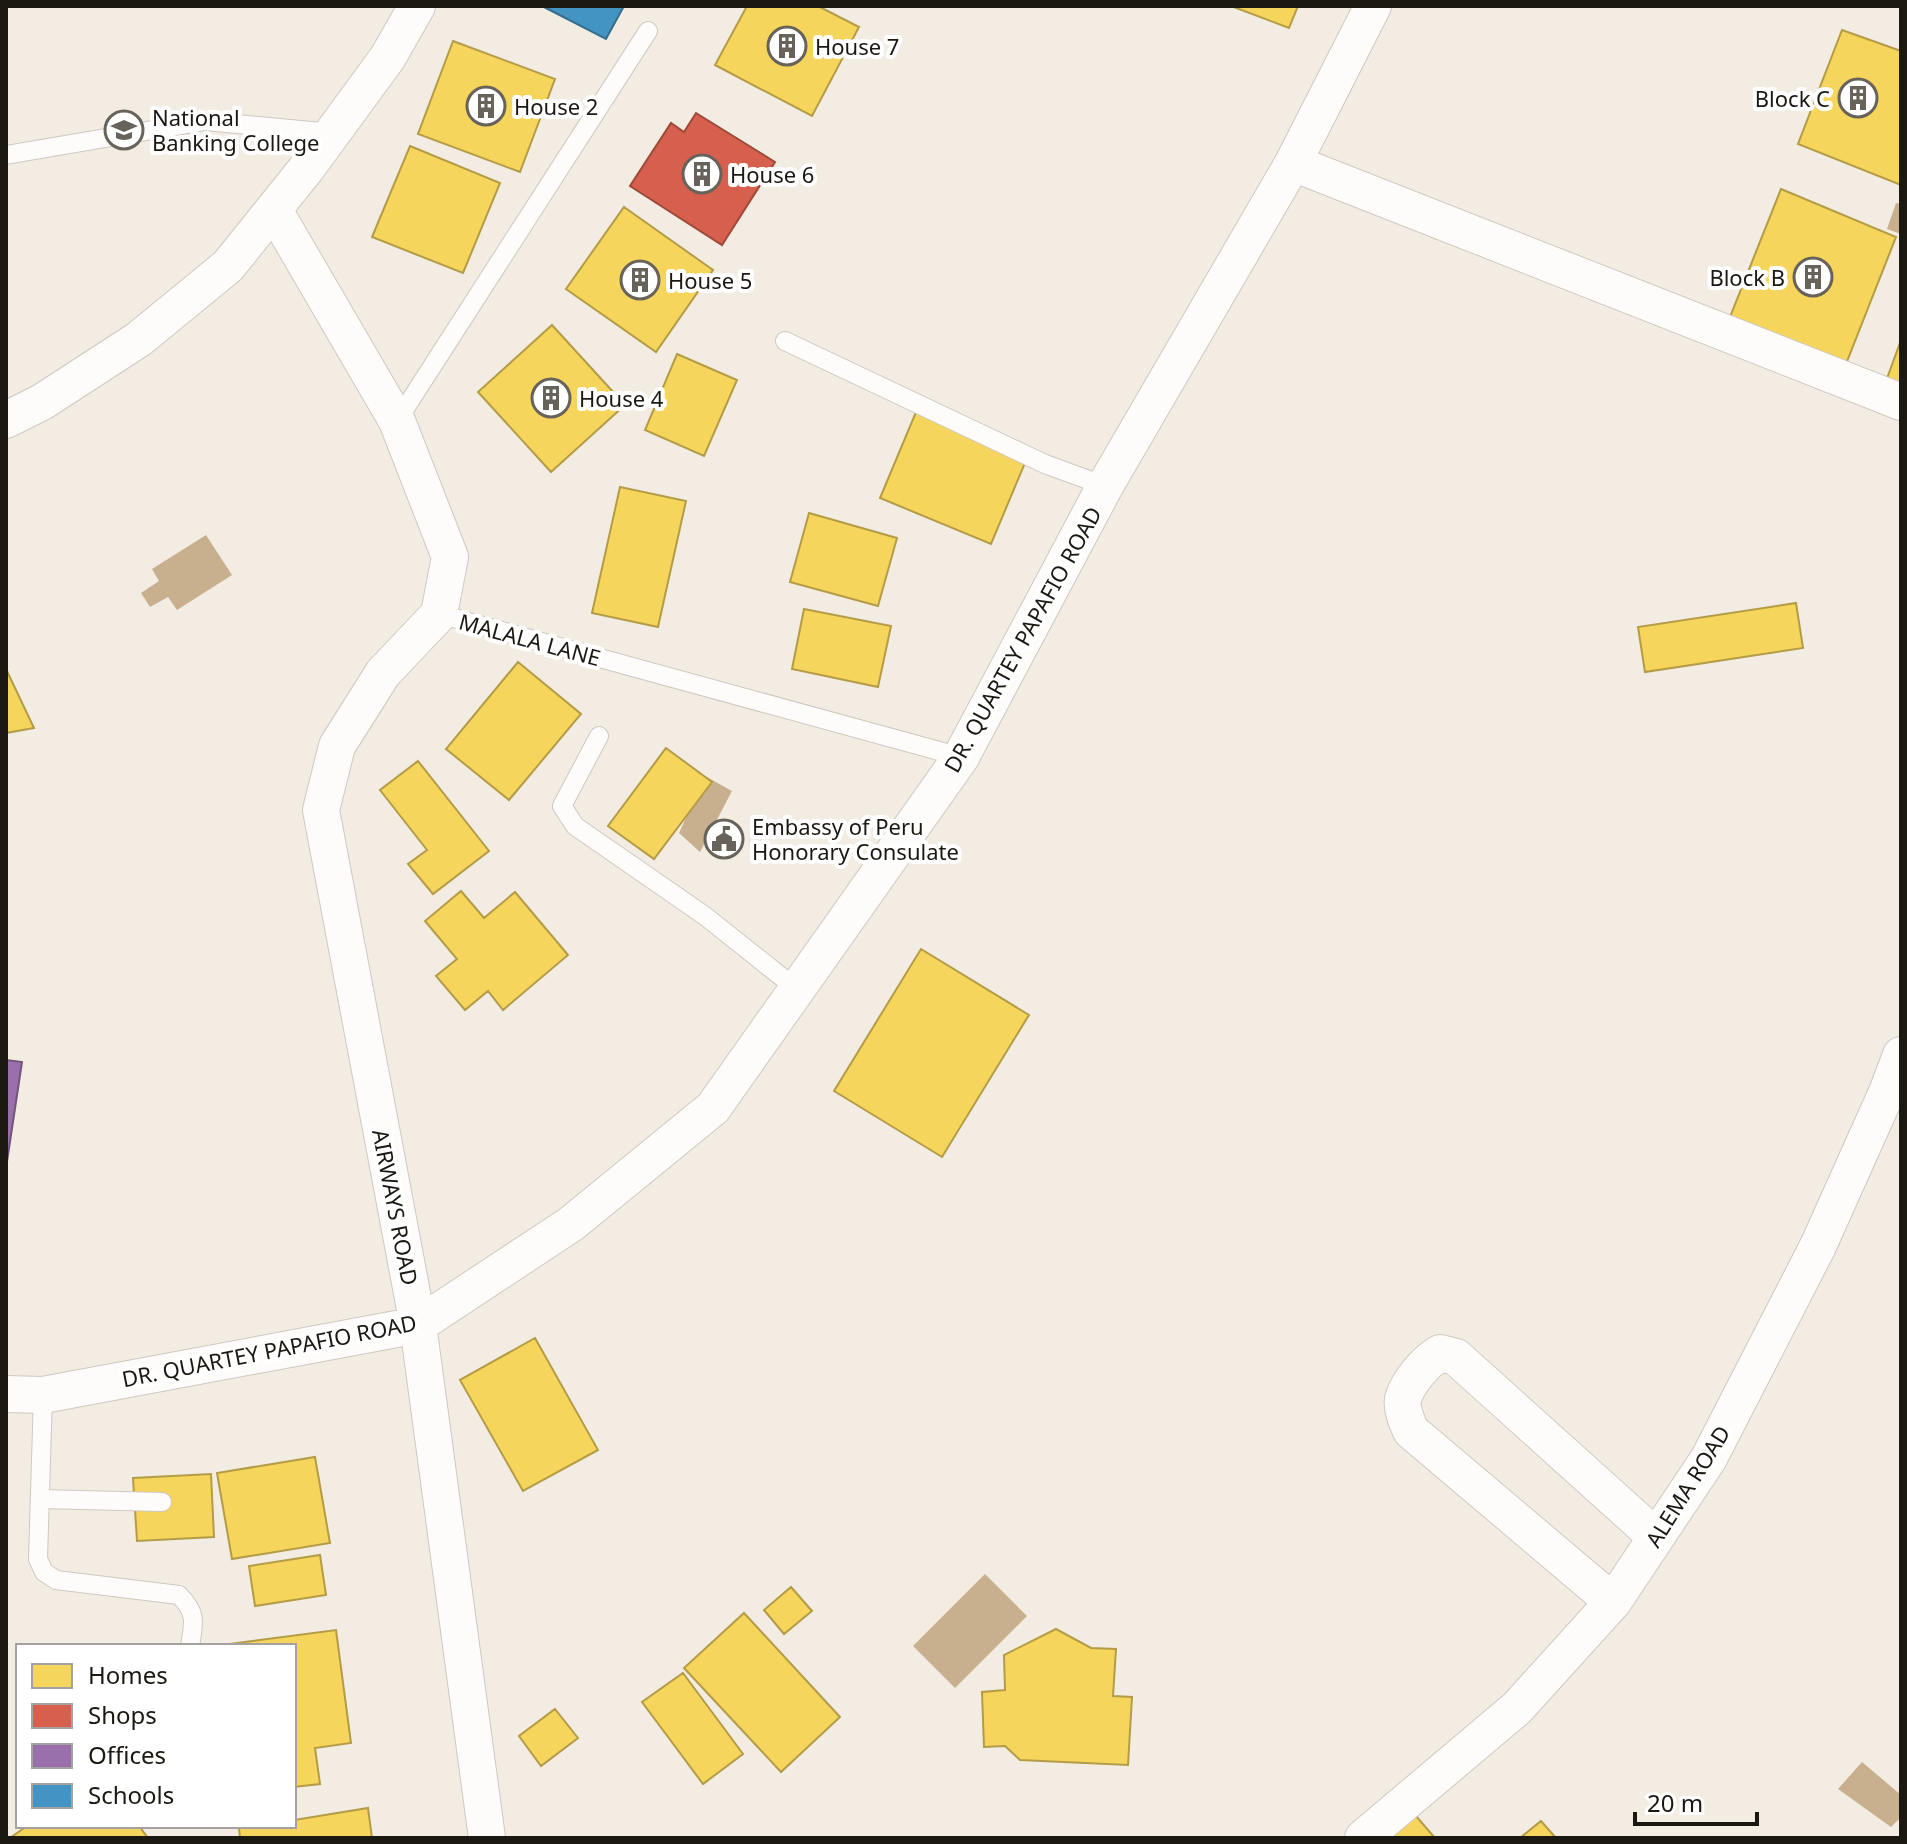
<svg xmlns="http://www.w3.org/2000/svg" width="1907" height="1844" viewBox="0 0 1907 1844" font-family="'Noto Sans',sans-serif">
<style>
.water{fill:#c8b08f}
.homes{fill:#f6d55c;stroke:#b49c46;stroke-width:2}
.shops{fill:#d6604d;stroke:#9e4a3b;stroke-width:2}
.offices{fill:#9970ab;stroke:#73557d;stroke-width:2}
.schools{fill:#4393c3;stroke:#376e8e;stroke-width:2}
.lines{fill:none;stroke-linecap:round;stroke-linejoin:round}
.service-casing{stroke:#cec8c1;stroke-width:20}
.minor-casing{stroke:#cec8c1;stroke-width:38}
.service{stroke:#fdfcfb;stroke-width:18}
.minor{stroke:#fdfcfb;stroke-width:36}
.labels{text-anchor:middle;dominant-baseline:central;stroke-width:8;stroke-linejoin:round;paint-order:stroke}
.poi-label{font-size:22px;fill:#1b1711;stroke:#fff;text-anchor:start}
.street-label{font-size:22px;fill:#1b1711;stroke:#fff}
</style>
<rect width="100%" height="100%" fill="#f3ece3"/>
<!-- water -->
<path class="water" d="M 1896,203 L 1901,204 L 1901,234 L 1887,229 Z
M 206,535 L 232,575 L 177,610 L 168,597 L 150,607 L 141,593 L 159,581 L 152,569 Z
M 705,776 L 732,791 L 700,852 L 679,833 Z
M 985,1574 L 1027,1616 L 955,1688 L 913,1646 Z
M 1862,1762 L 1901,1795 L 1901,1817 L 1891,1827 L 1838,1789 Z"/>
<!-- homes -->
<path class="homes" d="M 747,6 L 818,6 L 859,27 L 812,116 L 715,65 Z
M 1231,6 L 1298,6 L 1289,28 Z
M 1842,30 L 1901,51 L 1901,185 L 1798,144 Z
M 453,41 L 555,79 L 520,172 L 418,134 Z
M 410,146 L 500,183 L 463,273 L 372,237 Z
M 1781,189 L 1896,237 L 1846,364 L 1730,317 Z
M 624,207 L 713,270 L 656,352 L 566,289 Z
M 552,325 L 625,405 L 551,472 L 478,392 Z
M 1901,340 L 1901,391 L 1885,384 Z
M 677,354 L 737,380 L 704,456 L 645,430 Z
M 916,412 L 1027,458 L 991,544 L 880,498 Z
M 620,487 L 686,501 L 658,627 L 592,613 Z
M 809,513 L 897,538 L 878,606 L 790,582 Z
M 1796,603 L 1803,648 L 1645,672 L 1638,627 Z
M 804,609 L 891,626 L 878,687 L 792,669 Z
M 518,662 L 581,714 L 509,800 L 446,749 Z
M 6,669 L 34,728 L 6,733 Z
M 666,748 L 712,782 L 654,859 L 608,826 Z
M 418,761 L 489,851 L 433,894 L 408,864 L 427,850 L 380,790 Z
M 461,891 L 484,918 L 515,892 L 568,955 L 503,1010 L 488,991 L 465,1010 L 436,976 L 457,959 L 425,921 Z
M 921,949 L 1029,1015 L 942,1157 L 834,1091 Z
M 535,1338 L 598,1450 L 523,1491 L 460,1380 Z
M 315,1457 L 330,1543 L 232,1559 L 217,1473 Z
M 211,1474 L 214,1537 L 137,1541 L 133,1478 Z
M 320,1555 L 326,1595 L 255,1606 L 249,1566 Z
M 791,1587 L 812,1611 L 784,1634 L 764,1610 Z
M 744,1613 L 840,1717 L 781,1772 L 684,1668 Z
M 1056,1629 L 1091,1648 L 1116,1649 L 1113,1696 L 1132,1697 L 1128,1765 L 1020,1760 L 1005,1746 L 984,1747 L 982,1692 L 1005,1690 L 1004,1655 Z
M 336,1630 L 351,1743 L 315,1748 L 320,1784 L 294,1787 L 294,1646 L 215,1646 Z
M 683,1673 L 743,1754 L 703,1784 L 642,1702 Z
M 555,1709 L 578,1738 L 541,1766 L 519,1736 Z
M 1397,1794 L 1435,1838 L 1345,1838 Z
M 368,1808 L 372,1838 L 240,1838 L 239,1828 L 294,1826 L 294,1820 Z
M 1541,1821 L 1556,1838 L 1520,1838 Z
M 27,1826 L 139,1826 L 148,1838 L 10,1838 Z"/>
<!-- shops -->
<path class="shops" d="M 696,113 L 775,162 L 722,245 L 630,186 L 671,123 L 684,132 Z"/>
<!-- offices -->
<path class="offices" d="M 6,1060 L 22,1062 L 6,1168 Z"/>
<!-- schools -->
<path class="schools" d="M 542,6 L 624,6 L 606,39 Z"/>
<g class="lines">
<defs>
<path id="service" d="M 6,155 L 205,121 L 332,133
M 785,341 L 1045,464 L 1105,486
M 397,421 L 648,31
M 439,614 L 961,757
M 599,736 L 562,806 L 575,826 L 705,916 L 798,990
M 43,1395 L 38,1559 L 44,1572 L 56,1580 L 179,1595 C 197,1613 194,1622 190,1646
M 40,1499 L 162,1502"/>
<path id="minor" d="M 1293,163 L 1901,402
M 274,210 L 397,421 L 450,557 L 439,614 L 383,673 L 337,746 L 321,810 L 418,1325 L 487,1838
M 6,420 L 42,402 L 139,339 L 228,266 L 306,169 L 388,57 L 417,6
M 6,1394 L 43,1395 L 418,1325 L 571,1224 L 713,1108 L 961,757 L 1105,486 L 1293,163 L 1373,6
M 1613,1602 L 1411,1431 C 1407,1422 1401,1409 1403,1399 C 1408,1382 1425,1362 1440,1353 L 1456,1357 L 1656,1537
M 1363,1838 L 1517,1708 L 1613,1602 L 1709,1458 L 1818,1246 L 1887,1092 L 1901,1055"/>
</defs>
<!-- service casing -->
<use href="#service" class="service-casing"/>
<!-- minor casing -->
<use href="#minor" class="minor-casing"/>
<!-- service -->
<use href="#service" class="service"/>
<!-- minor -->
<use href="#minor" class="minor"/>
</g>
<!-- icons -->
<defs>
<symbol id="building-ring" viewBox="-11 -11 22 22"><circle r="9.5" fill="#fff" stroke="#67625a" stroke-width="1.5"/><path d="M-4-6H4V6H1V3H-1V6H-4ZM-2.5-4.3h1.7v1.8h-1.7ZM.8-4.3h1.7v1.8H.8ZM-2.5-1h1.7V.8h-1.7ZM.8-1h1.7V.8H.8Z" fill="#67625a"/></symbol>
<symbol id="university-ring" viewBox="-11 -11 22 22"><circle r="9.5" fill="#fff" stroke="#67625a" stroke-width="1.5"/><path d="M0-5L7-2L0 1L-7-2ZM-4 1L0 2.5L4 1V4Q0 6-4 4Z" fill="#67625a"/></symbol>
<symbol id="civic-ring" viewBox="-11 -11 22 22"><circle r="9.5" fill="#fff" stroke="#67625a" stroke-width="1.5"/><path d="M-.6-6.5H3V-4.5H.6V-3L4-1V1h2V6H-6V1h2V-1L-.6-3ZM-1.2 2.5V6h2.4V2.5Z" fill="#67625a"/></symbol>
</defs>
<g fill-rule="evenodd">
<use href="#building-ring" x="765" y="24" width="44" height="44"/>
<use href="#building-ring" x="1836" y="76" width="44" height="44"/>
<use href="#building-ring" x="464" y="84" width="44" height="44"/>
<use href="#university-ring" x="102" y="108" width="44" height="44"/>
<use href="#building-ring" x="680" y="152" width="44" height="44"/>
<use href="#building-ring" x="1791" y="255" width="44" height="44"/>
<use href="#building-ring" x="618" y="258" width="44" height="44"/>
<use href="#building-ring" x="529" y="376" width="44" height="44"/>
<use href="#civic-ring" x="702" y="817" width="44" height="44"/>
</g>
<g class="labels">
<!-- poi labels -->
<g class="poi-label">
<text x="815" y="46">House 7</text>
<text x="1830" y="98" text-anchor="end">Block C</text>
<text x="514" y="106">House 2</text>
<text x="152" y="117">National<tspan x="152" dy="25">Banking College</tspan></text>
<text x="730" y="174">House 6</text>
<text x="1785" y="277" text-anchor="end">Block B</text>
<text x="668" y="280">House 5</text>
<text x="579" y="398">House 4</text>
<text x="752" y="826">Embassy of Peru<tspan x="752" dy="25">Honorary Consulate</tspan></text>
</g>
<!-- street labels -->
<g class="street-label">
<text transform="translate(530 639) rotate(15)">MALALA LANE</text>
<text transform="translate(1022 639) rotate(-61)">DR. QUARTEY PAPAFIO ROAD</text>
<text transform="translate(396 1207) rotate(79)">AIRWAYS ROAD</text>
<text transform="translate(269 1350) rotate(-11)">DR. QUARTEY PAPAFIO ROAD</text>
<text transform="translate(1687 1486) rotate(-58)">ALEMA ROAD</text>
</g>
</g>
<!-- border -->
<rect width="1907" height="1844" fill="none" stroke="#1b1711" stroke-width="16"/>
<!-- legend -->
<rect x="16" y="1644" width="280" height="184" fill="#ffffff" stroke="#a4a2a0" stroke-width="2"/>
<rect x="32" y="1664" width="40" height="24" fill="#f6d55c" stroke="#a4a2a0" stroke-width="2"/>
<text x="88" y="1684" font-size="24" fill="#1b1711">Homes</text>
<rect x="32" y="1704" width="40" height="24" fill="#d6604d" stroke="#a4a2a0" stroke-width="2"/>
<text x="88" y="1724" font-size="24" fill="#1b1711">Shops</text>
<rect x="32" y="1744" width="40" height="24" fill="#9970ab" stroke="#a4a2a0" stroke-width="2"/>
<text x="88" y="1764" font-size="24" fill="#1b1711">Offices</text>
<rect x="32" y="1784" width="40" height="24" fill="#4393c3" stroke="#a4a2a0" stroke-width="2"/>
<text x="88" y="1804" font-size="24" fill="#1b1711">Schools</text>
<!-- scale -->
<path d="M1635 1812v12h122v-12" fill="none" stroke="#1b1711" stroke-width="4"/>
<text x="1647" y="1812" font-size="24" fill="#1b1711" stroke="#ffffff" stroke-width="6" paint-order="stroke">20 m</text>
</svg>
